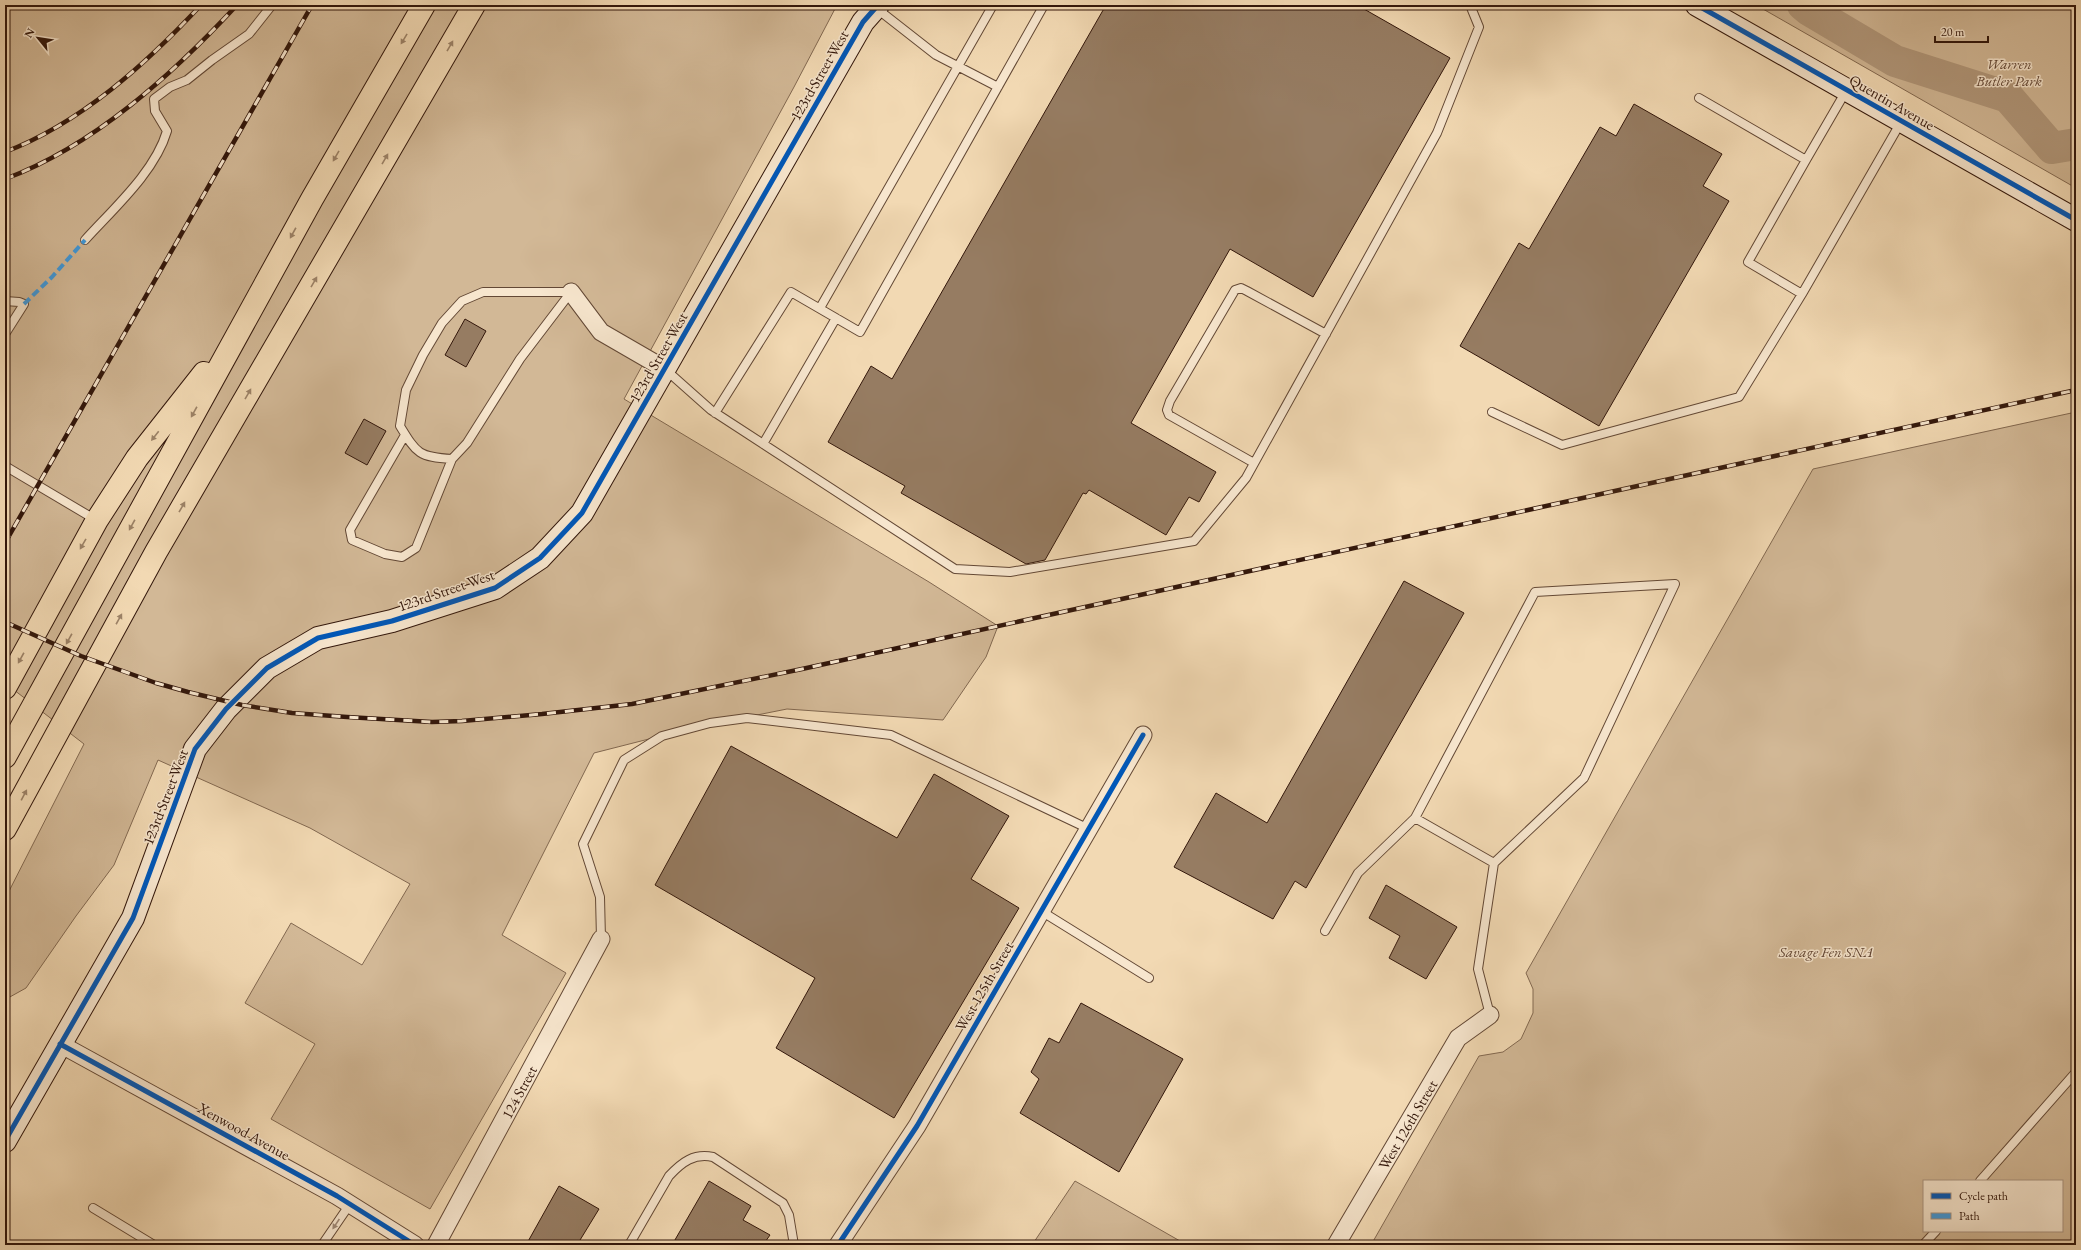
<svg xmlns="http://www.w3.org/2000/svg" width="2081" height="1250" viewBox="0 0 2081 1250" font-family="'EB Garamond',serif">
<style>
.green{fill:#d2b896;stroke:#826850;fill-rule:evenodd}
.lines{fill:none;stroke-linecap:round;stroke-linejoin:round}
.river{stroke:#b1977a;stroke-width:32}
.building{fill:#967c62;stroke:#33170b}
.lane-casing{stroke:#634835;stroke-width:10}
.street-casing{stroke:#634835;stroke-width:19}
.secondary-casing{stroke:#33170b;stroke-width:24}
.highway-casing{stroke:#33170b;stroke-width:24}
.lane{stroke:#f7e6ce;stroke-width:8}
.street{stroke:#f7e6ce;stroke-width:17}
.secondary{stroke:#f7e6ce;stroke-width:22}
.highway{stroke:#f2d9b3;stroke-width:22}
.rail-casing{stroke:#33170b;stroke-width:4.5}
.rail{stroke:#f7e6ce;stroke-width:3;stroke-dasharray:9;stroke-linecap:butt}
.quiet{stroke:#3e9ade;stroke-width:4;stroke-dasharray:8 4;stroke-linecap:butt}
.cycleway-casing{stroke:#f7e6ce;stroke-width:8}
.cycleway{stroke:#0057b8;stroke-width:5}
.oneway{fill:#9c8267}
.oneway2{fill:#9f8976}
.labels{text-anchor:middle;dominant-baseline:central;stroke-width:3;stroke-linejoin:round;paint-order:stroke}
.park-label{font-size:15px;font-style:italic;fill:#634735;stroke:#f7e6ce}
.street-label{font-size:15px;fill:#33170b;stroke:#f7e6ce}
</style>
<rect width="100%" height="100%" fill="#f2d9b3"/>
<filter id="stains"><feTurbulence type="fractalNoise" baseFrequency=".005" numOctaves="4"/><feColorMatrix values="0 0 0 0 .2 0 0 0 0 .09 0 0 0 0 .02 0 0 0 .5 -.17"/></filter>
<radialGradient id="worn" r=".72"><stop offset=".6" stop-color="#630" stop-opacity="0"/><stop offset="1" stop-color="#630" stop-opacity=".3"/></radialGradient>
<!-- green -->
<path class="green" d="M 5,5 L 837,5 L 794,87 L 624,399 L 929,582 L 998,626 L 986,657 L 943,720 L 787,709 L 692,728 L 594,753 L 502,935 L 566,973 L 430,1209 L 271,1119 L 315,1044 L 245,1003 L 291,923 L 362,965 L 410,884 L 310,828 L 158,760 L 114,865 L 76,916 L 26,988 L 8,998 L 5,998 L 5,899 L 84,744 L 5,683 Z
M 1756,5 L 2076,5 L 2076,188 Z
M 2076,412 L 2076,1245 L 1371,1245 L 1479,1056 L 1503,1052 L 1521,1039 L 1533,1013 L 1533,989 L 1526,973 L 1813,469 ZM 1924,1181 L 2062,1181 L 2062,1231 L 1924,1231 Z
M 1075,1181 L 1187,1245 L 1032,1245 Z"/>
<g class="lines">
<!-- river -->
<path class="river" d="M 1803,5 L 1809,10 L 1895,61 L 2008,97 L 2052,148 L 2076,144"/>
</g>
<!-- building -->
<path class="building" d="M 1106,5 L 1357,5 L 1450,58 L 1313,297 L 1230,249 L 1131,423 L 1216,472 L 1199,502 L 1189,497 L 1166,535 L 1089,490 L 1086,494 L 1083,493 L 1045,560 L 1026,564 L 901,493 L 905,486 L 828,442 L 871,366 L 892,379 Z
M 1634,104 L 1722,154 L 1703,186 L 1729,201 L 1599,426 L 1460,346 L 1519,243 L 1529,249 L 1600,127 L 1616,136 Z
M 465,319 L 486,331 L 466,367 L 445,355 Z
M 364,419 L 386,431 L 367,465 L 345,453 Z
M 1404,581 L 1464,613 L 1306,888 L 1295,881 L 1273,919 L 1174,867 L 1216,793 L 1267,823 Z
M 731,746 L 897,838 L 934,774 L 1009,816 L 971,879 L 1019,908 L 894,1118 L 776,1048 L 815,978 L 655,885 Z
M 1386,885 L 1457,927 L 1426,979 L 1389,958 L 1400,936 L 1369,918 Z
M 1081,1003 L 1183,1059 L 1119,1172 L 1020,1113 L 1039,1079 L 1031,1072 L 1049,1038 L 1059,1043 Z
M 709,1181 L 751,1206 L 743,1220 L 770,1235 L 763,1245 L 672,1245 Z
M 559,1186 L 599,1209 L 577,1245 L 526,1245 Z"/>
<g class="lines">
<defs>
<path id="lane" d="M 876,8 L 936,55 L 998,87
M 1699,98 L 1806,160 L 1846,91
M 1806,160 L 1748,262 L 1802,294 L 1901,122
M 85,240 C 113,209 155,172 167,131 L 155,111 L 154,99 L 170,87 L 187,80 L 212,60 L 249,34 L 272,5
M 483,292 L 571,292 L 520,359 L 467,443 L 452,459 C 419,457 417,454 400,426 L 406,390 L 423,355 L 442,323 L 462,301 Z
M 5,301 L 19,302 L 24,304 L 5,334
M 820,308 L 993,5
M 666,370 L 711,410 L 955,569 L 1010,572 L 1194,541 L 1246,478 L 1437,133 L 1479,27 L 1470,5
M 1492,412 L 1562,445 L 1739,397 L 1802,294
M 715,413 L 791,292 L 860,332 L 1044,5
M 405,435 L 350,530 L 352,540 L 385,554 L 402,557 L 416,548 L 452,459
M 763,444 L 836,318
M 1254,463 L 1169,415 L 1167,410 L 1170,401 L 1235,290 L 1241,288 L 1247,291 L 1326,334
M 5,466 L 96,520
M 1041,911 L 1149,978
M 1325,931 L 1358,873 L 1415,818
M 601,939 L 600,897 L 583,844 L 624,760 L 662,736 L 710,723 L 747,718 L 891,735 L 1089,829
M 1490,1015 L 1478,969 L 1494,863 L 1415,818 L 1535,592 L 1675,584 L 1584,778 L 1494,863
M 1980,1181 L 2076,1072
M 93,1208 L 154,1245
M 322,1245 L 350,1204
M 629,1245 L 669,1176 C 682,1162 694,1153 713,1157 L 783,1203 L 789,1215 L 794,1245
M 1923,1245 L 1936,1231"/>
<g id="street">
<path d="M 571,292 L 601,332 L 665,369"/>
<path d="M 60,1044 L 337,1196 L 415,1245"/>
<path id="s1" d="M 436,1245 L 601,939"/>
<path d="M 838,1245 L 917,1126 L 1143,735"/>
<path id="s2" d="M 1336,1245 L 1458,1038 L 1490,1015"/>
</g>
<path id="secondary" d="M 1697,5 L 2076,220
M 5,1141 L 133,918 L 195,749 L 226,709 L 267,668 L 318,638 L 392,621 L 495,588 L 540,558 L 582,513 L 863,22 L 878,5"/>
<path id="highway" d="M 5,688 L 97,520 L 137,458 L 204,373
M 5,757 L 312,199 L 424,5
M 5,829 L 156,552 L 474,5"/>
</defs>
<!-- lane casing -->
<use href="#lane" class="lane-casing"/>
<!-- street casing -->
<use href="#street" class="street-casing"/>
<!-- secondary casing -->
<use href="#secondary" class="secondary-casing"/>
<!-- highway casing -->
<use href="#highway" class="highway-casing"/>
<!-- lane -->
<use href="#lane" class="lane"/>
<!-- street -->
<use href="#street" class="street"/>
<!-- secondary -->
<use href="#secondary" class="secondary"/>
<!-- highway -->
<use href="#highway" class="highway"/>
<defs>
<path id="rail" d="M 5,152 C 81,123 146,64 201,5
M 5,179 C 94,146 173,74 237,5
M 5,543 L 312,5
M 5,622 L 81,656 L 156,683 L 188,692 L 242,705 L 292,713 L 347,717 L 432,722 L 462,721 L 542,714 L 632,704 L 802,669 L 2076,390"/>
</defs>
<!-- rail casing -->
<use href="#rail" class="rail-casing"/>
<!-- rail -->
<use href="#rail" class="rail"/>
<!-- quiet -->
<path class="quiet" d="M 24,304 L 52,277 L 85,240"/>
<defs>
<path id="cycleway" d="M 1697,5 L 2076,220
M 60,1044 L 337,1196 L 415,1245
M 5,1141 L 133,918 L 195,749 L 226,709 L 267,668 L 318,638 L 392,621 L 495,588 L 540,558 L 582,513 L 863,22 L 878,5
M 838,1245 L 917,1126 L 1143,735"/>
</defs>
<!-- cycleway casing -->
<use href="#cycleway" class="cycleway-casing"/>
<!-- cycleway -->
<use href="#cycleway" class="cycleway"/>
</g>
<!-- one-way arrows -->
<defs><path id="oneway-solid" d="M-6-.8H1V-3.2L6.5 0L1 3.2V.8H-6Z"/></defs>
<g class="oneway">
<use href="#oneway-solid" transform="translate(404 39) rotate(121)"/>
<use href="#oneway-solid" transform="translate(450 46) rotate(-60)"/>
<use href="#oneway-solid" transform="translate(336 156) rotate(120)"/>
<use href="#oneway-solid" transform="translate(385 159) rotate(-60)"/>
<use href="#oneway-solid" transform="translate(293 233) rotate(119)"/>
<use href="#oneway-solid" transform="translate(314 282) rotate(-60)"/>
<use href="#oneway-solid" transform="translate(248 394) rotate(-60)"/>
<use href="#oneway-solid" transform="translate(194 412) rotate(119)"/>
<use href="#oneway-solid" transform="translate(155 436) rotate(128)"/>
<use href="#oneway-solid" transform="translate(182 507) rotate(-60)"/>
<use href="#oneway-solid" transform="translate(132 525) rotate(119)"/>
<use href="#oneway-solid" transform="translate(83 544) rotate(120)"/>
<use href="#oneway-solid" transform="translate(119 619) rotate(-61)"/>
<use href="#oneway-solid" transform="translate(69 639) rotate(119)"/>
<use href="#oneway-solid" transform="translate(21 658) rotate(119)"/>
<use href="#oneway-solid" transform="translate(24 795) rotate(-62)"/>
</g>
<use class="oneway2" href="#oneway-solid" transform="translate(336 1224) rotate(124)"/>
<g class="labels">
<!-- park labels -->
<g class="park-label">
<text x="2009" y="63">Warren<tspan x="2009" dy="17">Butler Park</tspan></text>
<text x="1826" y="951">Savage Fen SNA</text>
</g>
<!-- street labels -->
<g class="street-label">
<text transform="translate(819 75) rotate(-60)">123rd Street West</text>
<text transform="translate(1892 102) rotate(30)">Quentin Avenue</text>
<text transform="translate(658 357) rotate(-60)">123rd Street West</text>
<text transform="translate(446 590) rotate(-19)">123rd Street West</text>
<text transform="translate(165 797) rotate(-69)">123rd Street West</text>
<text transform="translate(984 986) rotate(-60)">West 125th Street</text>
<text stroke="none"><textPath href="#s1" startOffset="174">124 Street</textPath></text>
<text stroke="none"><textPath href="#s2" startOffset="140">West 126th Street</textPath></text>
<text transform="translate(244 1131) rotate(29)">Xenwood Avenue</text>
</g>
</g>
<!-- margin -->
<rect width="2081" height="1250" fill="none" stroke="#f2d9b3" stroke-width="20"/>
<rect x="6" y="6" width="2069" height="1238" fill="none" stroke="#33170b" stroke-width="2"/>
<rect x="10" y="10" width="2061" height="1230" fill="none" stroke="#33170b"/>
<!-- legend -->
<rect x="1923" y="1180" width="140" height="52" fill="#f7e6ce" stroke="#a99380"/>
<rect x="1931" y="1193" width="20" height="6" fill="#0057b8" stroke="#a99380"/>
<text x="1959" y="1200" font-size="12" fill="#33170b">Cycle path</text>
<rect x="1931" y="1213" width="20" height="6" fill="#3e9ade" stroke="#a99380"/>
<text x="1959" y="1220" font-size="12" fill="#33170b">Path</text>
<!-- north arrow -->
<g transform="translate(38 38) rotate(300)" stroke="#f7e6ce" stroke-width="3" paint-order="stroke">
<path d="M0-3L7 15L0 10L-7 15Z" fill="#33170b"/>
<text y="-6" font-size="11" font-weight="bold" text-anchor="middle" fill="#33170b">N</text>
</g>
<!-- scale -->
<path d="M1935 36v6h53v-6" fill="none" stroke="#33170b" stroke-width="2"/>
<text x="1941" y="36" font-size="12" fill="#33170b" stroke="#f7e6ce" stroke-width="3" paint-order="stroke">20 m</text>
<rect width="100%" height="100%" filter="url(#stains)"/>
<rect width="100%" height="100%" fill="url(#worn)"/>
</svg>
